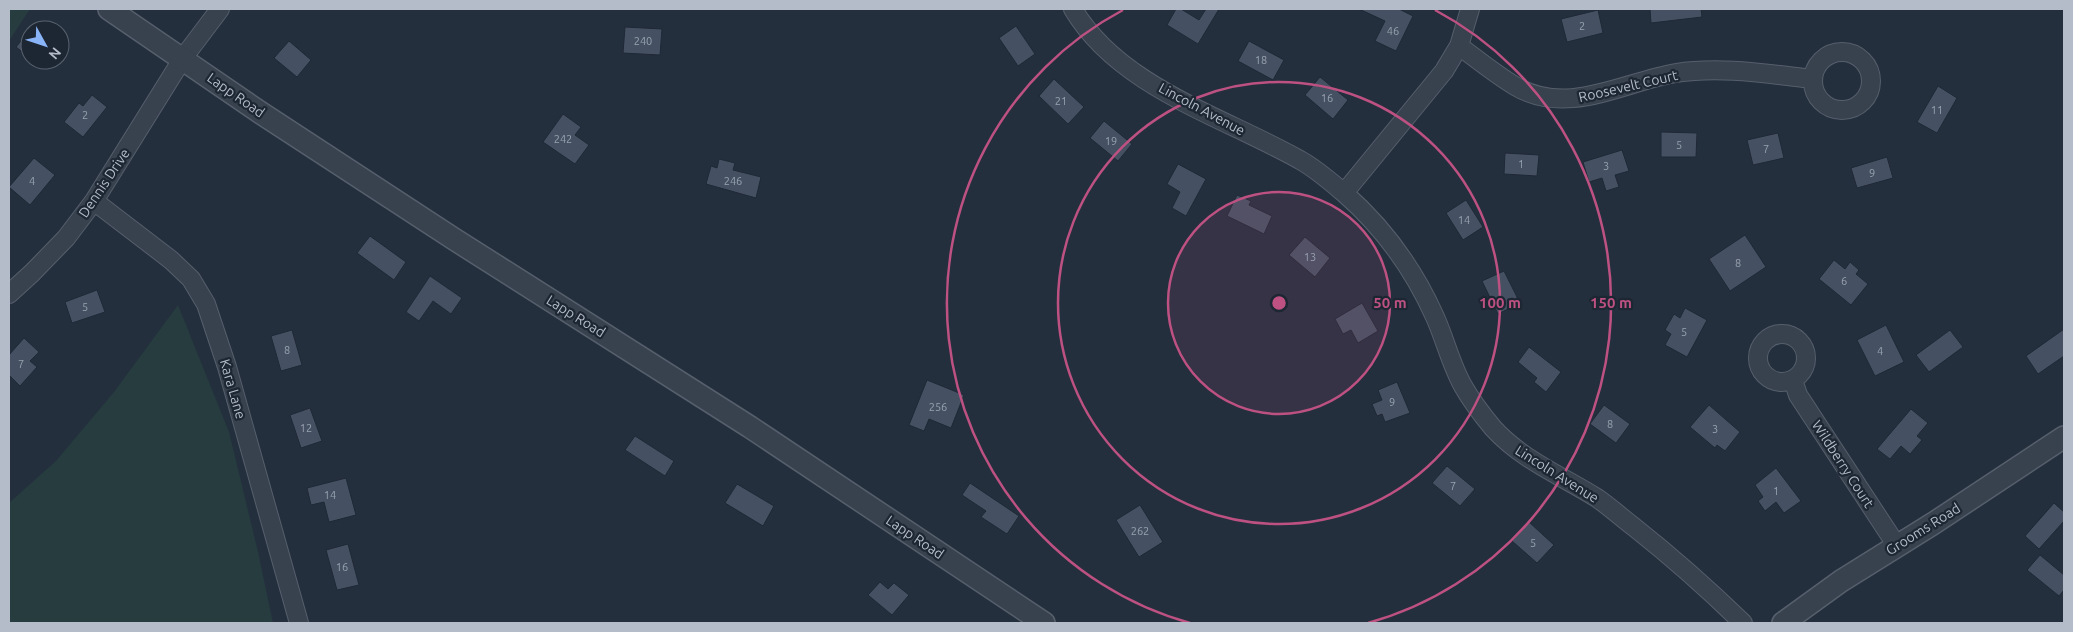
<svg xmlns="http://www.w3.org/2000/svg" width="2073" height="632" viewBox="0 0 2073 632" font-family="Ubuntu,sans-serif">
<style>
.green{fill:#263c3f}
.building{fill:#455162;stroke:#1f2835}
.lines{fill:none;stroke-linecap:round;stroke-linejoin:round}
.minor-casing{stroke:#565f6c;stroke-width:20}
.tertiary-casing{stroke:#565f6c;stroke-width:24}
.minor{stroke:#38414e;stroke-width:18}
.tertiary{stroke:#38414e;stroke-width:21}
.ring{fill:none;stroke:#bd5182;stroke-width:2.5}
.labels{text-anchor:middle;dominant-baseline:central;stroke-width:4.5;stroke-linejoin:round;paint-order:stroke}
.number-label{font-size:11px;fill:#98a1af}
.street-label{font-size:14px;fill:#b4bcc9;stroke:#1d2633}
.centre{fill:#bd5182;stroke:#1d2633;stroke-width:2.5}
.ring-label{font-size:15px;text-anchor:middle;font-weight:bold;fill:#bd5182;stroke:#1d2633;stroke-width:4.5;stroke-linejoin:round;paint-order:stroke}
</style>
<rect width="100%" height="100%" fill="#242f3e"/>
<!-- green -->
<path class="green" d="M 9,9 L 30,9 L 9,41 Z
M 178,305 L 229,432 L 258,552 L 273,623 L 9,623 L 9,503 L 56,461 L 114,392 Z"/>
<!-- building -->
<path class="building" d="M 1176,9 L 1181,9 L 1199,20 L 1206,9 L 1219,9 L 1198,44 L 1167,25 Z
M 1359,9 L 1399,9 L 1413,16 L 1396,51 L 1375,41 L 1385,21 Z
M 1650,9 L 1701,9 L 1702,17 L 1651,23 Z
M 1598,10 L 1603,33 L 1567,42 L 1561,19 Z
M 1016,26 L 1035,54 L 1018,66 L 999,38 Z
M 625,27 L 662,29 L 660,55 L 623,53 Z
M 30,30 L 30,58 L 16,47 Z
M 289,41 L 311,60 L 297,77 L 274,58 Z
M 1249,41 L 1284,60 L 1273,80 L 1238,61 Z
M 1320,77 L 1348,100 L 1333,119 L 1305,95 Z
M 1054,79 L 1084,107 L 1068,124 L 1039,96 Z
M 1938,86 L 1957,98 L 1937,133 L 1917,122 Z
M 92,95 L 107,107 L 83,137 L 64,122 L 79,103 L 83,106 Z
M 563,114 L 581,127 L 575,135 L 589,145 L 575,164 L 543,142 Z
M 1104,121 L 1132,144 L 1118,161 L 1090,138 Z
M 1661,132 L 1697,133 L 1696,157 L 1661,157 Z
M 1778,133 L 1784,158 L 1753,165 L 1747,140 Z
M 1622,150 L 1629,171 L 1615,175 L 1619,187 L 1606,191 L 1602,178 L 1589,182 L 1583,162 Z
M 1505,153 L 1539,155 L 1537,176 L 1504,174 Z
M 1887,157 L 1893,178 L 1857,188 L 1851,168 Z
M 34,158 L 55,175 L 30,205 L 9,187 Z
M 719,159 L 735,163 L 733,170 L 761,177 L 756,198 L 706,184 L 711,166 L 717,168 Z
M 1178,164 L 1206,179 L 1186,216 L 1172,208 L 1180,192 L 1167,184 Z
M 1237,195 L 1251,201 L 1249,205 L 1272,216 L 1264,234 L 1227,216 Z
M 1466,200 L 1483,227 L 1463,240 L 1446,213 Z
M 1745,235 L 1766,267 L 1730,291 L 1709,259 Z
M 370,236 L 406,262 L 394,280 L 357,253 Z
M 1305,237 L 1330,258 L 1315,277 L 1289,255 Z
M 1834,260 L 1845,269 L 1850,262 L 1859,270 L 1856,274 L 1868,284 L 1851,305 L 1819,279 Z
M 1504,271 L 1520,303 L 1498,314 L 1482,281 Z
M 430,276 L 462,298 L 451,314 L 433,301 L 419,321 L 406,312 Z
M 97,290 L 105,312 L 72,323 L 65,302 Z
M 1362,303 L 1378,331 L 1358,343 L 1351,330 L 1343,334 L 1335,319 Z
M 1685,308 L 1707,320 L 1687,357 L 1665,345 L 1671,334 L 1665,330 L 1674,314 L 1680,318 Z
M 1886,325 L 1904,362 L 1875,376 L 1857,340 Z
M 2064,329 L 2064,356 L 2038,374 L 2026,356 Z
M 292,330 L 302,365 L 281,371 L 271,336 Z
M 1950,330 L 1963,347 L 1929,372 L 1916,355 Z
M 24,338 L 39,352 L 30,361 L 37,367 L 20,386 L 9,375 L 9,355 Z
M 1529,347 L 1561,372 L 1546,392 L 1534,382 L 1537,378 L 1518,362 Z
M 927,380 L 964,395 L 951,428 L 929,419 L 924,431 L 909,425 Z
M 1397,382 L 1410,413 L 1385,422 L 1382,414 L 1377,416 L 1372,404 L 1382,400 L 1378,390 Z
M 1604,405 L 1630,424 L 1616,443 L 1590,424 Z
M 1709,405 L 1740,432 L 1725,451 L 1717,445 L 1715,448 L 1690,427 Z
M 310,408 L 322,441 L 301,448 L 290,415 Z
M 1911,409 L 1928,423 L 1917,436 L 1922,440 L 1910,454 L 1901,446 L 1890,459 L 1877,449 Z
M 635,436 L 674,461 L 665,476 L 625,450 Z
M 1447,466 L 1475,489 L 1460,506 L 1432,483 Z
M 1776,468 L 1801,501 L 1784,513 L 1776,502 L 1765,511 L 1758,501 L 1763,497 L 1755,485 Z
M 346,478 L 356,515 L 329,522 L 324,502 L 311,505 L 307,488 Z
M 970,483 L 1019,516 L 1007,534 L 981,517 L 986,511 L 962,495 Z
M 737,484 L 774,506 L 763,526 L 725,503 Z
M 2054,503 L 2064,512 L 2064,521 L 2039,549 L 2025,536 Z
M 1140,505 L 1163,542 L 1139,557 L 1116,520 Z
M 1529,522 L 1554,545 L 1537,563 L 1512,541 Z
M 348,544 L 359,585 L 337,590 L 326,550 Z
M 2040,555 L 2064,575 L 2064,590 L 2059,596 L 2027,570 Z
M 880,582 L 888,589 L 894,583 L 909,595 L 892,615 L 868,595 Z"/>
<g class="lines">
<defs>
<path id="minor" d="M 1073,9 C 1119,87 1224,117 1300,160 C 1315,168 1331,182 1344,193 C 1383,227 1414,270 1435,317 C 1445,339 1451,365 1463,386 C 1471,400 1483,416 1493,428 C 1522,460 1562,476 1597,498 C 1610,507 1622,518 1634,527 C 1672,557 1708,589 1743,623
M 1459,46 C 1477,59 1495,74 1515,86 C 1567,117 1623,82 1676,73 C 1721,66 1768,74 1813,79
M1813 81a29 29 0 1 1 58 0a29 29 0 1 1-58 0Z
M 1344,193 L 1444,71 L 1459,46 L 1470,9
M 94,201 L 171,260 L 191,279 L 206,304 L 227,367 L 299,623
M 9,294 L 32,273 L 66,238 L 94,201 L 183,58 L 220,9
M1758 358a24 24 0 1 1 48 0a24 24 0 1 1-48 0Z
M 1793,380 L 1798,395 L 1897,546"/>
<path id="tertiary" d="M 109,9 L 261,113 L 454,239 L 750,427 L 1044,623
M 1783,623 L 1841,581 L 1934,523 L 2064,437"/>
</defs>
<!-- minor casing -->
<use href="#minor" class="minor-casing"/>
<!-- tertiary casing -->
<use href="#tertiary" class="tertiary-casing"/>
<!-- minor -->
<use href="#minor" class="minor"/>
<!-- tertiary -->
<use href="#tertiary" class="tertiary"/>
</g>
<!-- distance rings -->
<circle cx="1279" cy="303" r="111" fill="#bd5182" fill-opacity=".12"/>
<g class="ring">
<circle cx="1279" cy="303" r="111"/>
<circle cx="1279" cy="303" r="221"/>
<path d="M1190 623A332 332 0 0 1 1123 10M1435 10A332 332 0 0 1 1368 623"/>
</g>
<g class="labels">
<!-- number labels -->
<g class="number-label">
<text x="1582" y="26">2</text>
<text x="1393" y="31">46</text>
<text x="643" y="41">240</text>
<text x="1261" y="60">18</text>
<text x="1327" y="98">16</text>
<text x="1061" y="101">21</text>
<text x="1937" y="110">11</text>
<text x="85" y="115">2</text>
<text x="563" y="139">242</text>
<text x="1111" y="141">19</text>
<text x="1679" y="145">5</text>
<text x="1766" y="149">7</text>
<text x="1521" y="164">1</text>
<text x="1606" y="166">3</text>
<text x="1872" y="173">9</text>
<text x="32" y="181">4</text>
<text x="733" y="181">246</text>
<text x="1464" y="220">14</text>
<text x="1310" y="257">13</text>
<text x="1738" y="263">8</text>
<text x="1844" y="281">6</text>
<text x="85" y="307">5</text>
<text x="1684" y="332">5</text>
<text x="287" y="350">8</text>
<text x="1880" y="351">4</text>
<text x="21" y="364">7</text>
<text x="1392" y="402">9</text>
<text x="938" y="407">256</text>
<text x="1610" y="424">8</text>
<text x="306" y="428">12</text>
<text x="1715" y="429">3</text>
<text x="1453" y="486">7</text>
<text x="1776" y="491">1</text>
<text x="330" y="495">14</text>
<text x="1140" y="531">262</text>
<text x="1533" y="543">5</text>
<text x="342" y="567">16</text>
</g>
<!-- street labels -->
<g class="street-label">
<text transform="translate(1628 86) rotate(-13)">Roosevelt Court</text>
<text transform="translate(236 95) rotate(35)">Lapp Road</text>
<text transform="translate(1202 109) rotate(28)">Lincoln Avenue</text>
<text transform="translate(104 183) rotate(-56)">Dennis Drive</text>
<text transform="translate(576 316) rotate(32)">Lapp Road</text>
<text transform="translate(233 389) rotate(74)">Kara Lane</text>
<text transform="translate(1843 464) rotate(57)">Wildberry Court</text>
<text transform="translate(1557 474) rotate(32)">Lincoln Avenue</text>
<text transform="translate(1923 529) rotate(-32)">Grooms Road</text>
<text transform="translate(915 537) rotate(34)">Lapp Road</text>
</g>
</g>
<circle cx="1279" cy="303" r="8" class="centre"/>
<g class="ring-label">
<text x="1390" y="308">50 m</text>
<text x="1500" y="308">100 m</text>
<text x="1611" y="308">150 m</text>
</g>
<!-- border -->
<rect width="2073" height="632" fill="none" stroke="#b4bcc9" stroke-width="20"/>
<!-- north arrow -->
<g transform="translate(45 45) rotate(130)"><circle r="24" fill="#1d2633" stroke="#59626f"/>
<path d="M0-4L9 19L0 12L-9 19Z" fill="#8ab4f8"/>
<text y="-8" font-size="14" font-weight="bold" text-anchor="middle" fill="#b4bcc9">N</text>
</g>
</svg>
